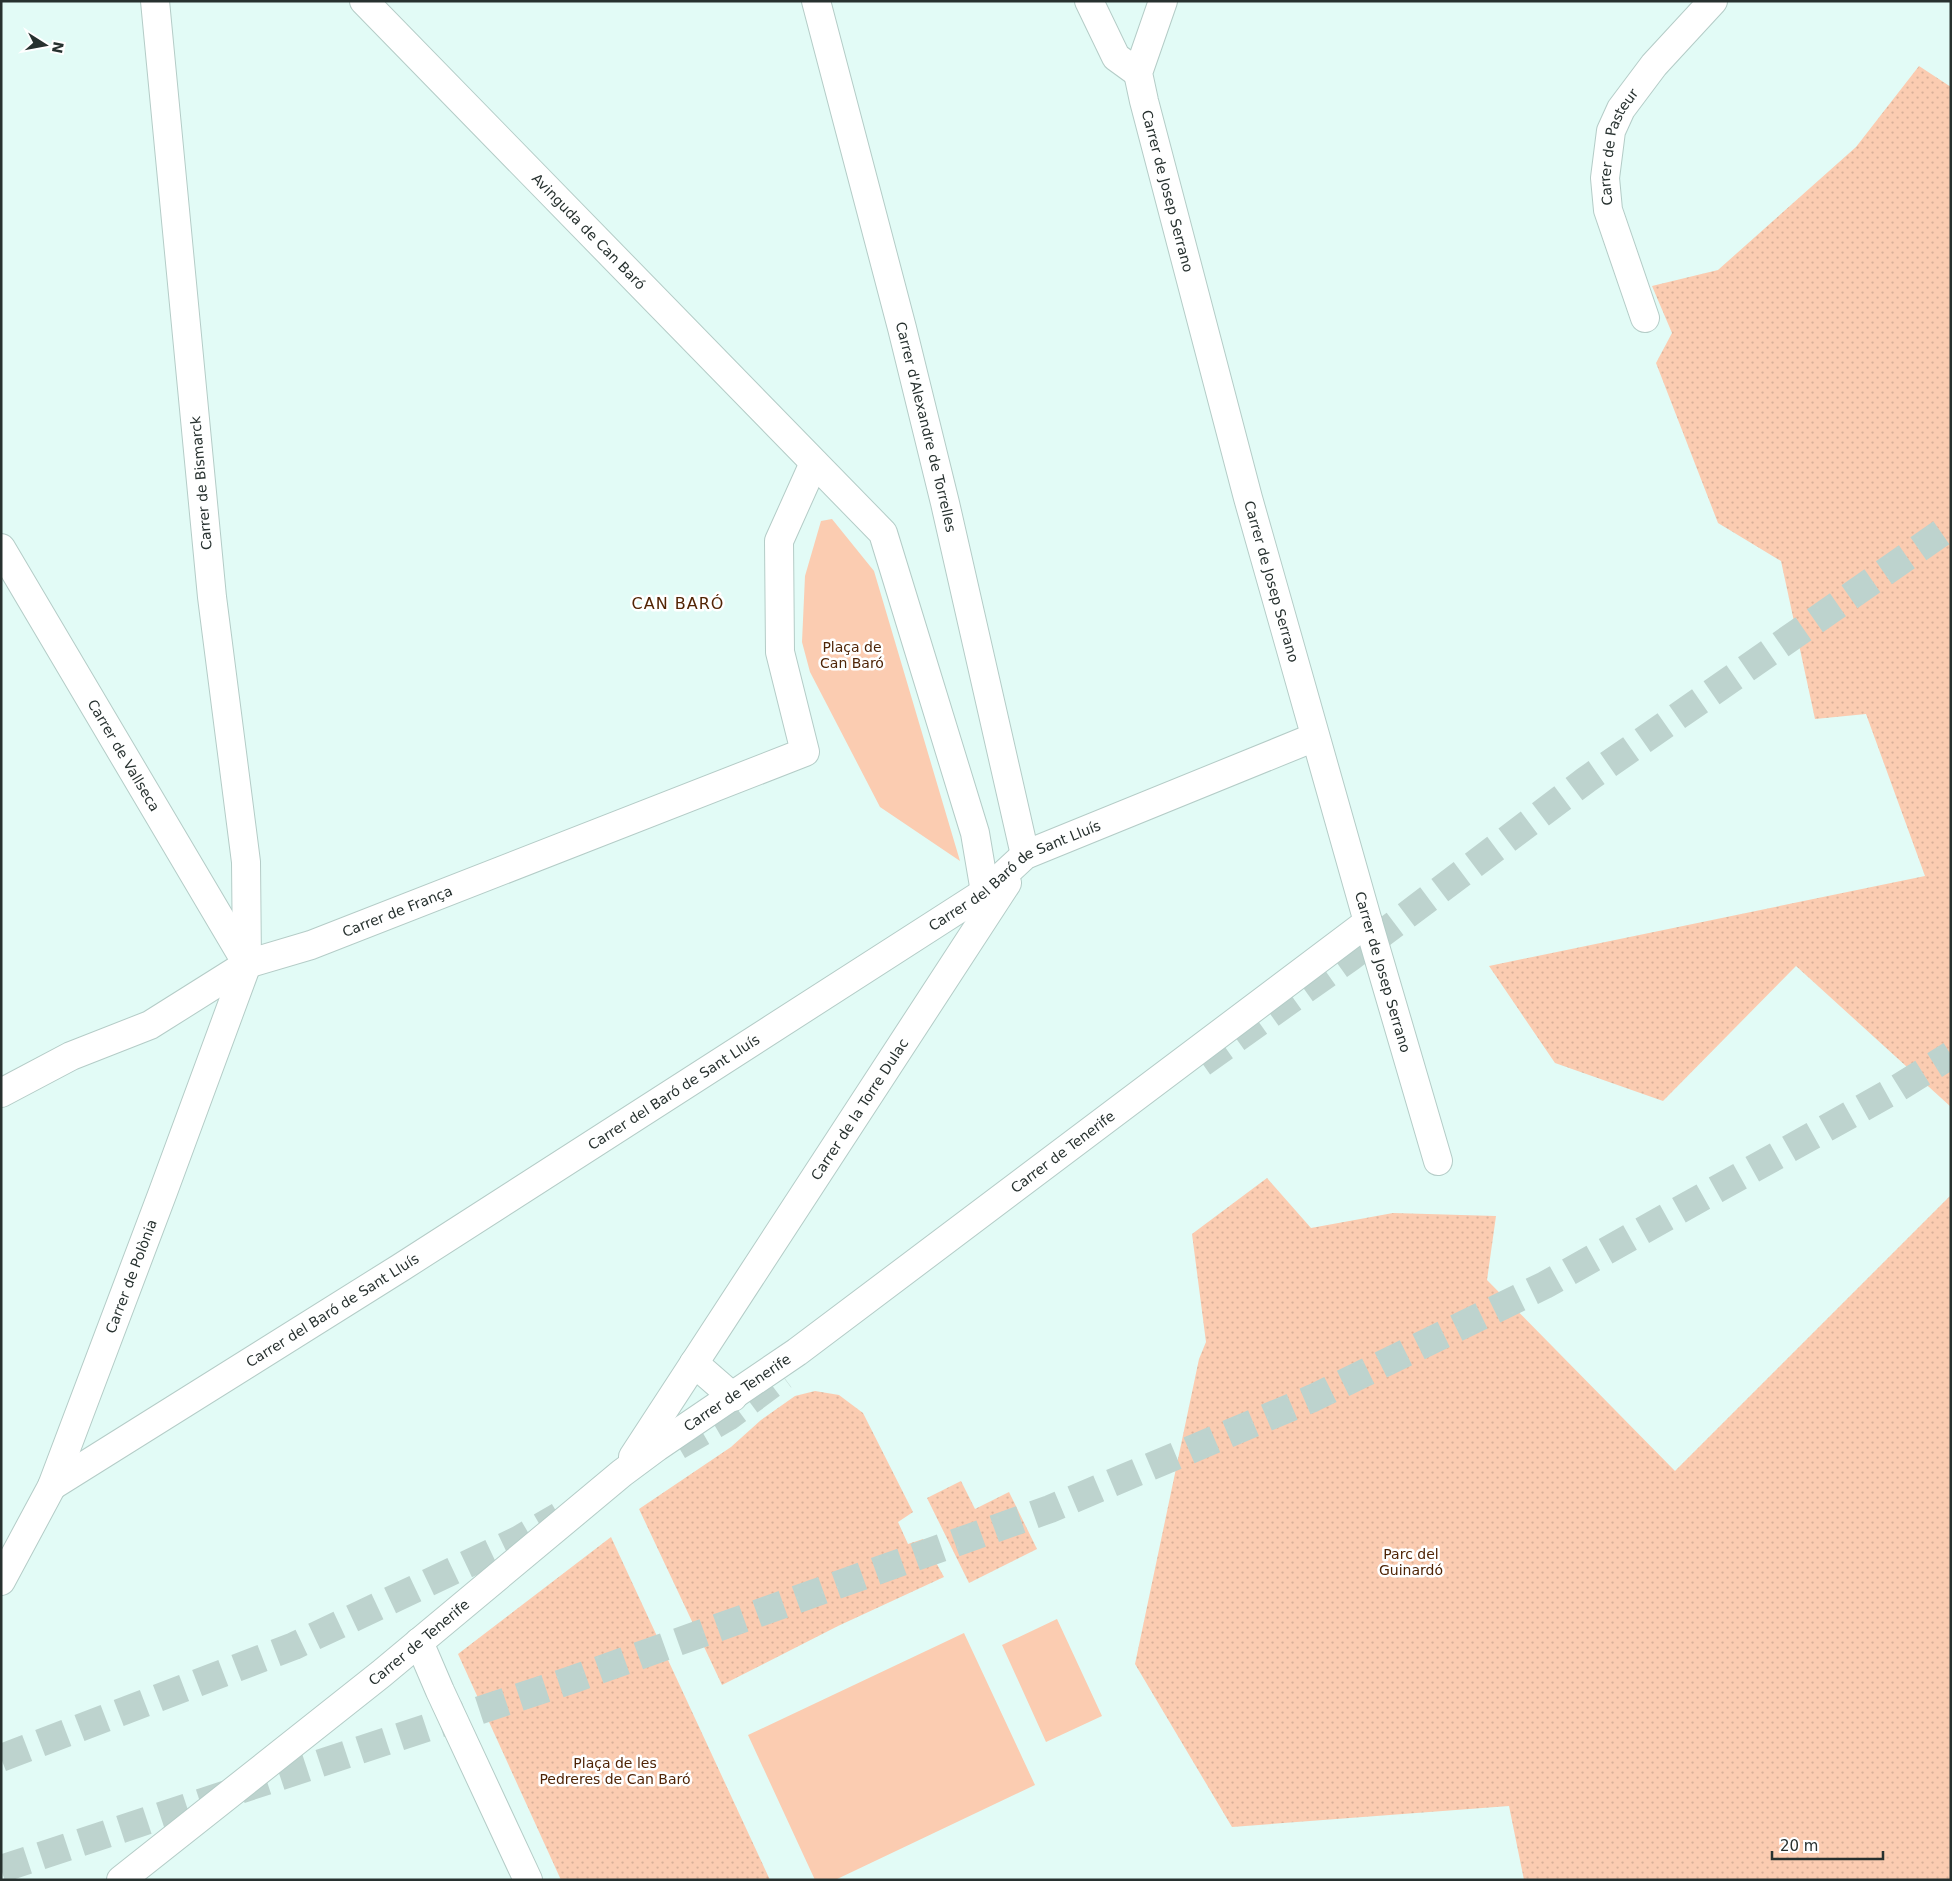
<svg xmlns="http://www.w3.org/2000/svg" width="1952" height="1881" viewBox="0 0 1952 1881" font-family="'DejaVu Sans',sans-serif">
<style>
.green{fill:#fbccb1}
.park{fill:url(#park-dots)}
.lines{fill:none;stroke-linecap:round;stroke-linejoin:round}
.primary-tunnel{stroke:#bdd3ce;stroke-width:28;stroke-dasharray:28 14;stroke-linecap:butt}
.street-casing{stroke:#b4ccc7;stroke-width:30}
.street{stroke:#fff;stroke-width:28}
.labels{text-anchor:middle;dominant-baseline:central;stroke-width:5;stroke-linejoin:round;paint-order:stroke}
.street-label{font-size:14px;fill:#27312f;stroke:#fff}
.park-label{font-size:14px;fill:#4f2507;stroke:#fff}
.quarter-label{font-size:16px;letter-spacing:1px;fill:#522404;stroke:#fff}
</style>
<defs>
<pattern id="park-dots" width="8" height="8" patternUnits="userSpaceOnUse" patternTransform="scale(1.25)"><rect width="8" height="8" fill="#fbccb1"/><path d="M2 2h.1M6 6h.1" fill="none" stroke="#d7b099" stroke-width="1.8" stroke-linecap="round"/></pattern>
</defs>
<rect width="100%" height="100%" fill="#e2fbf6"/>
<!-- green -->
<path class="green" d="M 832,519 L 874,571 L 960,861 L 880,807 L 810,672 L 802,642 L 805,576 L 821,521 Z
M 1057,1619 L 1102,1716 L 1046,1742 L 1002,1645 Z
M 964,1633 L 1035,1785 L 835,1880 L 815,1880 L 748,1735 Z"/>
<!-- park -->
<path class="park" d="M 1919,66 L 1951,87 L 1951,1107 L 1796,966 L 1663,1101 L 1555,1063 L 1489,966 L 1925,876 L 1866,714 L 1815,719 L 1781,561 L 1718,523 L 1656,363 L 1672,333 L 1652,286 L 1718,270 L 1856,147 Z
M 1267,1178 L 1311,1228 L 1393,1213 L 1496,1216 L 1487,1280 L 1675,1471 L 1951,1195 L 1951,1880 L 1524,1880 L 1509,1806 L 1232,1827 L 1135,1664 L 1199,1359 L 1206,1342 L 1192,1234 Z
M 815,1391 L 839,1395 L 863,1413 L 913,1512 L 898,1522 L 908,1544 L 923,1539 L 944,1577 L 838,1626 L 722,1685 L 639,1509 L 731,1447 L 761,1420 L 795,1396 Z
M 961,1481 L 975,1509 L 1009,1492 L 1037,1549 L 969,1583 L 927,1498 Z
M 611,1537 L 770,1880 L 561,1880 L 458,1654 Z"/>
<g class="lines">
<!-- primary-tunnel -->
<path class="primary-tunnel" d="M 1202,1063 L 1351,957 L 1586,780 L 1951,526
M 678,1446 L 728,1417 L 783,1376
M 1,1758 L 294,1646 L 518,1540 L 559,1516
M 1,1869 L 574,1679 L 1050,1509 L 1313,1398 L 1545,1285 L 1898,1088 L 1951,1055"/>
<defs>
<g id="street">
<path id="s1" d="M 364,1 L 883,533 L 975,833 L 985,892"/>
<path id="s2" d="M 816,1 L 902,328 L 945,503 L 1025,855"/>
<path d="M 1089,1 L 1116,57 L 1138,73"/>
<path id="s3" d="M 1163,1 L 1138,73 L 1144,101 L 1248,498 L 1368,922 L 1438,1161"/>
<path id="s4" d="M 1645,318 L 1608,210 L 1605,178 L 1611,131 L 1621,109 L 1654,65 L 1713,1"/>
<path id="s5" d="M 1,548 L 246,962"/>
<path id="s6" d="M 1,1093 L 71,1056 L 150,1025 L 247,964 L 311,945 L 805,752 L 780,652 L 779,541 L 814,463"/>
<path d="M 694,1363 L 733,1397"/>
<path id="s7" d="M 633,1457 L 1007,883"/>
<path id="s8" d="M 52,1486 L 400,1268 L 985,892 L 1025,855 L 1315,737"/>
<path id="s9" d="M 1,1581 L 52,1486 L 163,1192 L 247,964 L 246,862 L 212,597 L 155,1"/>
<path d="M 419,1642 L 440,1691 L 528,1880"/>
<path id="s10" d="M 121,1880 L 381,1674 L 622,1473 L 657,1447 L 797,1352 L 1368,922"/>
</g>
</defs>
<!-- street casing -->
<use href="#street" class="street-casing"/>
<!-- street -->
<use href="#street" class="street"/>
</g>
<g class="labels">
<!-- street labels -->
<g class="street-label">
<text stroke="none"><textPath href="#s4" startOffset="180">Carrer de Pasteur</textPath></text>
<text stroke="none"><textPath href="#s3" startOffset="198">Carrer de Josep Serrano</textPath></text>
<text stroke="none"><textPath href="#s1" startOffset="322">Avinguda de Can Baró</textPath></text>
<text stroke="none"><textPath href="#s2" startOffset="440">Carrer d'Alexandre de Torrelles</textPath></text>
<text transform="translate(201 483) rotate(-95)">Carrer de Bismarck</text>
<text stroke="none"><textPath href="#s3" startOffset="602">Carrer de Josep Serrano</textPath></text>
<text stroke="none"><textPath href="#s5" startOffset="241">Carrer de Vallseca</textPath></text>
<text stroke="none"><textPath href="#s8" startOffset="1141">Carrer del Baró de Sant Lluís</textPath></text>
<text stroke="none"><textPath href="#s6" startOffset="438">Carrer de França</textPath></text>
<text stroke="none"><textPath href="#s3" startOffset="1008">Carrer de Josep Serrano</textPath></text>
<text stroke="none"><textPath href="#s8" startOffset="736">Carrer del Baró de Sant Lluís</textPath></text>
<text stroke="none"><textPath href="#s7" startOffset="415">Carrer de la Torre Dulac</textPath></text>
<text stroke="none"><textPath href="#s10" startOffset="1191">Carrer de Tenerife</textPath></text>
<text stroke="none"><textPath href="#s9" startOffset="332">Carrer de Polònia</textPath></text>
<text stroke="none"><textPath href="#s8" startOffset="331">Carrer del Baró de Sant Lluís</textPath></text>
<text stroke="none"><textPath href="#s10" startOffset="786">Carrer de Tenerife</textPath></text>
<text stroke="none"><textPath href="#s10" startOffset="381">Carrer de Tenerife</textPath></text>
</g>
<!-- park labels -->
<g class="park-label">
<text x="852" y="647">Plaça de<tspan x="852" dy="16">Can Baró</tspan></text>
<text x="1411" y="1554">Parc del<tspan x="1411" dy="16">Guinardó</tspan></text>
<text x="615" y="1763">Plaça de les<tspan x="615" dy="16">Pedreres de Can Baró</tspan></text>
</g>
<!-- quarter labels -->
<g class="quarter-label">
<text x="678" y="603">CAN BARÓ</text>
</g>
</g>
<!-- border -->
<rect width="1952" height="1881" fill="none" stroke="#27312f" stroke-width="5"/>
<!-- north arrow -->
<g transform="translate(45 45) rotate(101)" stroke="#ffffff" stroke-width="4" paint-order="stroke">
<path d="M0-4L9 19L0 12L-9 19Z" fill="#27312f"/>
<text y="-8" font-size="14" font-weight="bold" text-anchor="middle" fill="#27312f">N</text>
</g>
<!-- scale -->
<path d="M1772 1851v8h111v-8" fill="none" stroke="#27312f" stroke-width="2.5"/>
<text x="1780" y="1851" font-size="15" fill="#27312f" stroke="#ffffff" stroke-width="4" paint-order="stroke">20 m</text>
</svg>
